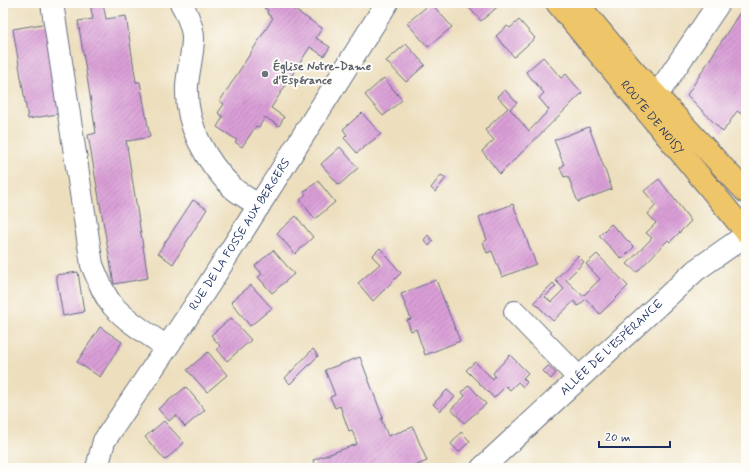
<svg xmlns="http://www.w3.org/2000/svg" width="749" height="471" viewBox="0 0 749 471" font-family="Mynerve,sans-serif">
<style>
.building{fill:url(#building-hatch)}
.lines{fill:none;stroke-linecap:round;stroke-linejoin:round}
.minor-casing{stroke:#646d80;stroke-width:24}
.major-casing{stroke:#646d80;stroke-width:24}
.minor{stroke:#fff;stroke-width:22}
.major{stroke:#eec569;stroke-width:22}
.worship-dot{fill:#6b7280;stroke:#fdfcf7;stroke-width:1.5}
.labels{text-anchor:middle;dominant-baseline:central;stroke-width:4;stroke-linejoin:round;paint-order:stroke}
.worship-label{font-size:12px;font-weight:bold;fill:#5b616d;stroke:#fdfcf7;text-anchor:start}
.street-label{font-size:12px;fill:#1b2f5e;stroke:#fdfcf7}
</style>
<defs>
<pattern id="building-hatch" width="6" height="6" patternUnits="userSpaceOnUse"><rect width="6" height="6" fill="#da9fd7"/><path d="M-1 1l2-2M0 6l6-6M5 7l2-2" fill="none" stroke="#b082b2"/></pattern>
</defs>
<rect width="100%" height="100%" fill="#fdfcf7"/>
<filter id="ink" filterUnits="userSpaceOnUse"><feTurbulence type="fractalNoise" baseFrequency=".025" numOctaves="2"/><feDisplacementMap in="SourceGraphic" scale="8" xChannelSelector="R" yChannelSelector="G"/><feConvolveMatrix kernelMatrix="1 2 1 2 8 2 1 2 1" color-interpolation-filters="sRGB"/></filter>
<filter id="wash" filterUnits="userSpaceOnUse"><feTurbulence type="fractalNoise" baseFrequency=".012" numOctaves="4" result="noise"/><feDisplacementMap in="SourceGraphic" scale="16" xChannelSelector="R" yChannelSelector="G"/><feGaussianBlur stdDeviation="0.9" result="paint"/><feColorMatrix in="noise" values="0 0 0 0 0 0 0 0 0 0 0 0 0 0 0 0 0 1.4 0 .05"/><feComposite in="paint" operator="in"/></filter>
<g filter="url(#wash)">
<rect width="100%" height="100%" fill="#eddfbe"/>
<g id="blocks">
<!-- building -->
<path class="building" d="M 90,3 L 103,3 L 106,19 L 126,16 L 136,82 L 140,82 L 150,137 L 128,141 L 126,140 L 148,278 L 114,284 L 88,135 L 96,133 L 78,21 L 93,19 Z
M 267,3 L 282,4 L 284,3 L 322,28 L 316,38 L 330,47 L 324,56 L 310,47 L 271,108 L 284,117 L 279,126 L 265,117 L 259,127 L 256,126 L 242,147 L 235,142 L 237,140 L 217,127 L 223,117 L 218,113 L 224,104 L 220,101 L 273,18 L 267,13 L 268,10 L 264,8 Z
M 431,3 L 452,27 L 428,47 L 407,23 Z
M 465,3 L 502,3 L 481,21 Z
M 746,3 L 746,117 L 737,111 L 723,132 L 687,95 Z
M 519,20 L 535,38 L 514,57 L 496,36 L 507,26 L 510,28 Z
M 48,23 L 63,113 L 28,119 L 13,29 Z
M 406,44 L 425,65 L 406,82 L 386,61 Z
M 543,57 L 561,78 L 566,74 L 582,93 L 500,174 L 482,151 L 494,140 L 485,130 L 508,108 L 497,96 L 505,90 L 517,103 L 510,109 L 529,131 L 549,110 L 539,98 L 544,93 L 526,72 Z
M 384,78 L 402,100 L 383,116 L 365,95 Z
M 362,113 L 381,134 L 357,153 L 344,138 L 347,135 L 343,129 Z
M 589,127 L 612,189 L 578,202 L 568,176 L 564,177 L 560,168 L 564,165 L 554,140 Z
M 340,147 L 358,168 L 339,185 L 321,164 Z
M 441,175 L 446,178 L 435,192 L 431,188 Z
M 659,179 L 691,221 L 670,242 L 668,240 L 637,272 L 627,264 L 652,238 L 646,233 L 656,223 L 648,214 L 656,205 L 644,191 Z
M 318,181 L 335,202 L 315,219 L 300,200 L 306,194 L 304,192 Z
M 193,200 L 207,209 L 173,264 L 158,253 Z
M 513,204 L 536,264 L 502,277 L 492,251 L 487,253 L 483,242 L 487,240 L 479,217 Z
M 296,216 L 313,237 L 295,254 L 277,233 Z
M 611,224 L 634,247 L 622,259 L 599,236 Z
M 428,235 L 433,241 L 429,246 L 424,240 Z
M 380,248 L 401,273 L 373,301 L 358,283 L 380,264 L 372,256 Z
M 273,250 L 294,274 L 272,293 L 258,277 L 262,274 L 255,266 Z
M 597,254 L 628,286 L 600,314 L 586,299 L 578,306 L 574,301 L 553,321 L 534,302 L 553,283 L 556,286 L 545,297 L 551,302 L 564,289 L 555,280 L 578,256 L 584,262 L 566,280 L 583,296 L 600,279 L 586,264 Z
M 78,272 L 84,312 L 63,316 L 56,275 Z
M 436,280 L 460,341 L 425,355 L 416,329 L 411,331 L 407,320 L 411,319 L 401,294 Z
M 251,285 L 272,308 L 250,326 L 231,302 Z
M 231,318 L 251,340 L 227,361 L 217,349 L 220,346 L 211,335 Z
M 100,327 L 122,342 L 100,377 L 77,362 Z
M 313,349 L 318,356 L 290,384 L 285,378 Z
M 208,352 L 227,375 L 207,392 L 187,370 Z
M 510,355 L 528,373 L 523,378 L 527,382 L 523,387 L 518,382 L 510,390 L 506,386 L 494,398 L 466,370 L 475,362 L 493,379 L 495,376 L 493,373 Z
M 360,357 L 383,418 L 381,419 L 388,436 L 413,427 L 427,461 L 409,468 L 316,468 L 313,460 L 357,444 L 352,430 L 349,431 L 340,406 L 335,408 L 330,397 L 335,395 L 325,370 Z
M 548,366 L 556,373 L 551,379 L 543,371 Z
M 469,385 L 486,404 L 464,423 L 451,409 L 465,396 L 462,392 Z
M 186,387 L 205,410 L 185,427 L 176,415 L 169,421 L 158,409 Z
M 447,390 L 455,397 L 440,411 L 433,404 Z
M 164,421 L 184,443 L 165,460 L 145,437 Z
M 461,432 L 470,441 L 459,452 L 451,444 Z"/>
</g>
</g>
<g filter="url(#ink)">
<use href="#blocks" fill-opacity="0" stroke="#646d80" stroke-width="1"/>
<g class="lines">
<defs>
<g id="minor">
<path d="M 52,3 L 92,265 C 98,278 103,295 113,306 C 128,322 149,335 167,347"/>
<path d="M 181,3 C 186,11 193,28 193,38 C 193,54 188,70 187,86 C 185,125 206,162 234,189 C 241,195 251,200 259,206"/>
<path d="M 657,95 L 719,3"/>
<path d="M 515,312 L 579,378"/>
<path id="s1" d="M 97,468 L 104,441 L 208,286 L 387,3"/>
<path id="s2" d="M 482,468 L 696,270 L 746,235"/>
</g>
<g id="major">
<path id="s3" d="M 557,3 L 746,232"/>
<path d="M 577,3 L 632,69 L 746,192"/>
</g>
</defs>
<!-- minor casing -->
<use href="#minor" class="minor-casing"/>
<!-- major casing -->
<use href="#major" class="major-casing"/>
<!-- minor -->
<use href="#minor" class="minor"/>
<!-- major -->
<use href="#major" class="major"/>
</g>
</g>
<!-- markers -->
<circle class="worship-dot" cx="265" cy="74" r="4"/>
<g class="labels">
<!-- worship labels -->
<g class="worship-label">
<text x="273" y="67">Église Notre-Dame<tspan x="273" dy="14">d'Espérance</tspan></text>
</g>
<!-- street labels -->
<g class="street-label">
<text stroke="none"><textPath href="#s3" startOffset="149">ROUTE DE NOISY</textPath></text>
<text stroke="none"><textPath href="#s1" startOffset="275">RUE DE LA FOSSE AUX BERGERS</textPath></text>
<text stroke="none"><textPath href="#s2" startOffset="177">ALLÉE DE L'ESPÉRANCE</textPath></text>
</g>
</g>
<!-- margin -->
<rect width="749" height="471" fill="none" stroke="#fdfcf7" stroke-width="16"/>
<!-- scale -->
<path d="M599 441v6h71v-6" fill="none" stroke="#1b2f5e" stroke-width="2"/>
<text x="605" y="441" font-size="12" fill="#1b2f5e" stroke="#fdfcf7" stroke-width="3" paint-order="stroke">20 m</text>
</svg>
